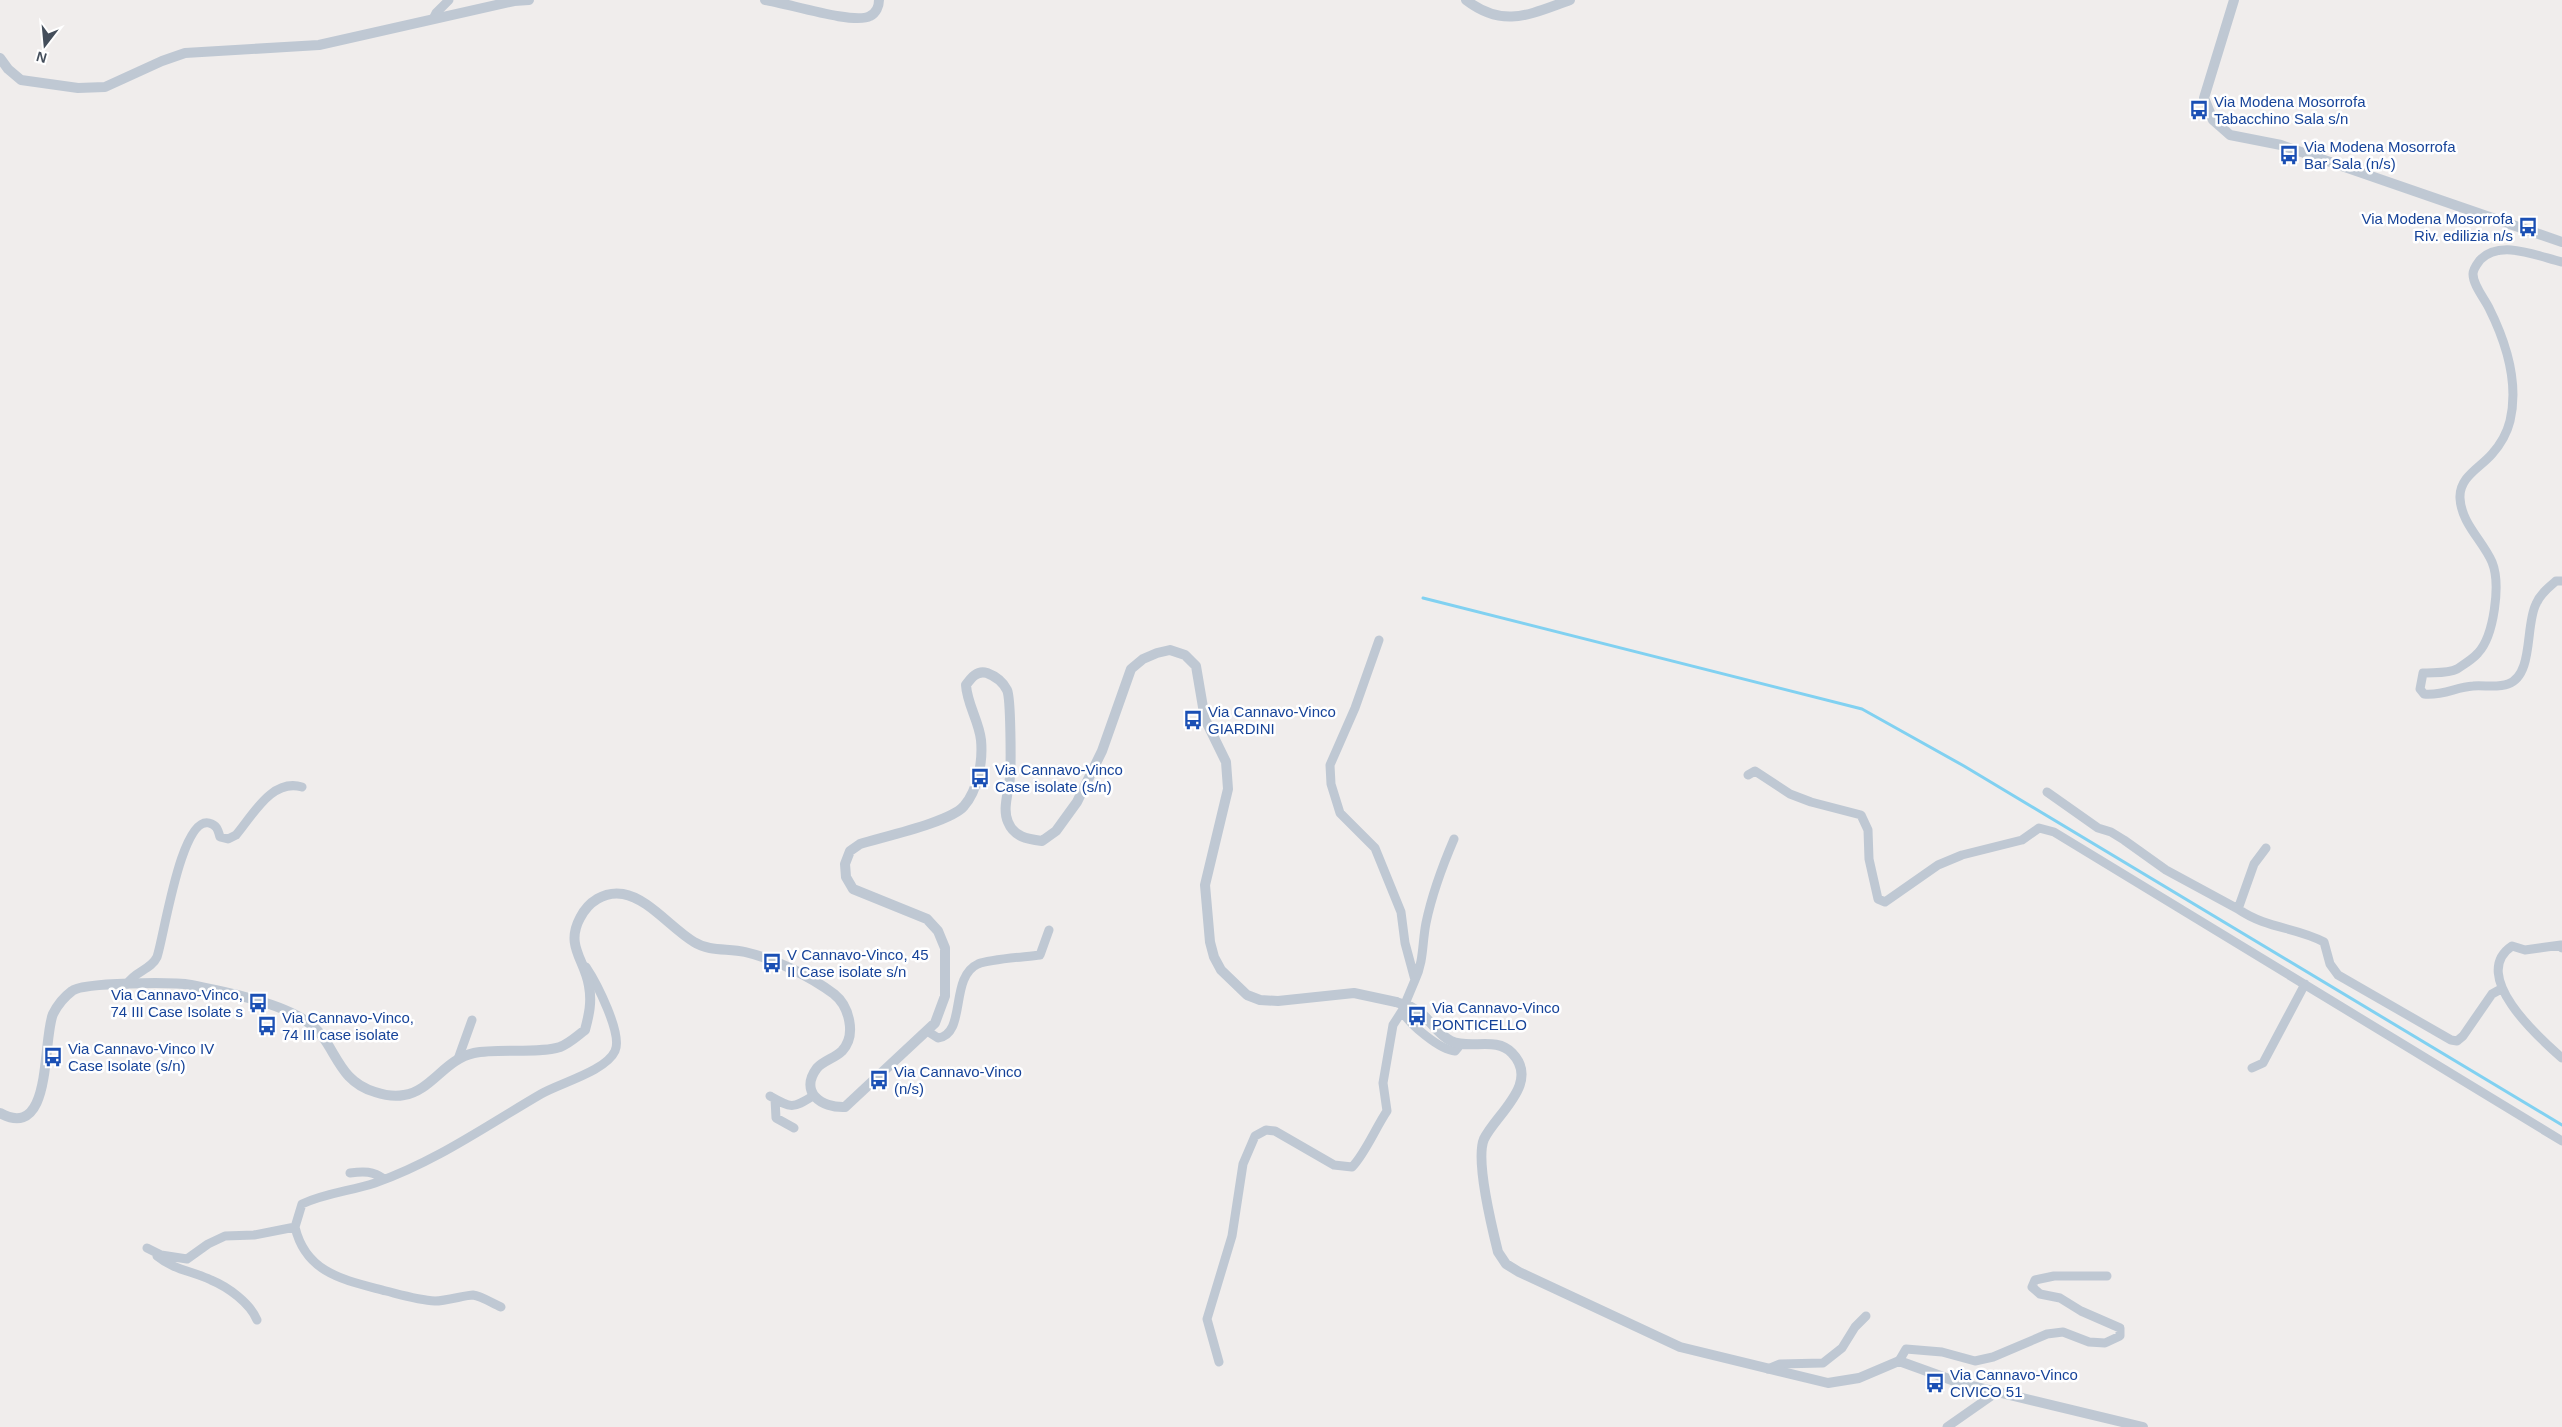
<svg xmlns="http://www.w3.org/2000/svg" width="2562" height="1427" viewBox="0 0 2562 1427" font-family="Helvetica,sans-serif">
<style>
.lines{fill:none;stroke-linecap:round;stroke-linejoin:round}
.stream{stroke:#81d1f1;stroke-width:3}
.minor{stroke:#bfc8d3;stroke-width:9}
.tertiary{stroke:#bfc8d3;stroke-width:10}
.tertiary-bridge{stroke:#bfc8d3;stroke-width:10}
.labels{text-anchor:middle;dominant-baseline:central;stroke-width:5;stroke-linejoin:round;paint-order:stroke}
.transit-label{font-size:15px;fill:#164399;stroke:#fff;text-anchor:start}
</style>
<rect width="100%" height="100%" fill="#f0edec"/>
<g class="lines">
<!-- stream -->
<path class="stream" d="M 1423,598 L 1862,709 L 1964,766 L 2562,1125"/>
<!-- minor -->
<path class="minor" d="M 433,19 L 436,13 L 449,0
M 2562,262 C 2537,256 2500,239 2480,260 C 2477,264 2473,269 2473,274 C 2473,285 2484,298 2489,308 C 2506,342 2519,383 2510,421 C 2507,433 2500,445 2492,454 C 2480,468 2459,477 2460,498 C 2461,523 2483,541 2492,562 C 2501,584 2494,636 2478,653 C 2473,659 2463,665 2457,669 C 2448,674 2433,672 2423,673 L 2420,689 L 2424,694 C 2443,696 2456,687 2473,686 C 2484,685 2498,688 2508,684 C 2534,675 2525,625 2536,604 C 2540,594 2549,587 2556,581 L 2562,581
M 1379,640 L 1355,708 L 1330,765 L 1331,784 L 1340,813 L 1375,848 L 1401,912 L 1405,943 L 1415,980 L 1402,1011 C 1409,1024 1440,1050 1455,1051 L 1460,1045
M 1748,775 L 1755,771 L 1790,794 L 1811,802 L 1861,815 L 1868,830 L 1869,859 L 1878,899 L 1885,902 L 1938,865 L 1962,855 L 2022,840 L 2039,828 L 2054,832 L 2562,1141
M 2047,792 L 2098,828 L 2111,832 L 2124,840 L 2166,870 L 2238,909
M 2266,848 L 2254,864 L 2238,909 C 2267,929 2296,927 2324,942 L 2330,964 L 2338,975 L 2451,1040 L 2457,1041 L 2463,1036 L 2492,994 L 2501,989
M 2562,948 L 2561,945 L 2525,950 L 2512,946 C 2469,975 2538,1037 2562,1058
M 1415,980 C 1424,961 1422,943 1426,923 C 1432,894 1442,867 1454,839
M 127,984 C 135,971 151,970 157,957 C 164,937 181,816 209,823 C 217,825 218,830 220,837 L 228,839 L 236,835 C 253,815 272,778 302,787
M 927,1031 L 938,1038 C 967,1034 949,977 978,964 C 991,959 1025,957 1040,955 L 1049,930
M 458,1059 L 472,1020
M 2252,1068 L 2263,1063 L 2305,984
M 770,1096 C 791,1108 792,1109 813,1096
M 775,1099 L 776,1118 L 794,1128
M 350,1173 C 364,1171 373,1171 384,1179
M 295,1227 C 306,1274 345,1280 386,1291 C 402,1295 419,1300 435,1301 C 446,1301 466,1295 473,1295 C 482,1296 493,1304 501,1307
M 147,1248 L 161,1255 L 187,1259 L 208,1244 L 225,1236 L 254,1235 L 295,1227 L 302,1204 C 326,1193 351,1191 375,1183 C 435,1162 486,1126 541,1094 C 560,1083 606,1071 615,1051 C 623,1034 596,982 586,967
M 157,1256 C 174,1270 192,1271 211,1280 C 228,1287 250,1303 257,1320
M 1899,1361 L 1906,1349 L 1942,1352 L 1975,1361 L 1993,1357 L 2047,1334 L 2063,1332 L 2089,1342 L 2105,1343 L 2120,1336 L 2120,1328 L 2081,1311 L 2060,1298 L 2040,1294 L 2032,1287 L 2035,1280 L 2054,1276 L 2107,1276
M 1219,1362 L 1207,1319 L 1232,1236 L 1243,1164 L 1255,1136 L 1266,1130 L 1275,1131 L 1334,1165 L 1352,1167 C 1365,1154 1376,1127 1387,1111 L 1383,1083 L 1393,1025 L 1402,1011
M 1768,1369 L 1780,1364 L 1823,1363 L 1842,1348 L 1855,1327 L 1866,1316
M 1947,1427 L 1997,1392"/>
<!-- tertiary -->
<path class="tertiary" d="M 765,0 C 787,3 854,25 870,16 C 876,13 879,6 879,0
M 1466,0 C 1504,29 1530,14 1570,0
M 2234,0 L 2204,98 L 2213,120 L 2230,135 L 2281,145 L 2562,242
M 0,58 L 8,69 L 21,80 L 78,88 L 105,87 L 162,61 L 185,53 L 319,45 L 514,1 L 529,0
M 1411,1007 C 1428,1014 1435,1033 1451,1041 C 1470,1050 1496,1036 1512,1053 C 1541,1083 1496,1114 1484,1139 C 1475,1160 1492,1228 1498,1252 L 1506,1264 L 1519,1272 L 1680,1347 L 1828,1383 L 1859,1378 L 1899,1361 L 1960,1383 L 2143,1427
M 0,1113 C 53,1142 42,1041 53,1014 C 57,1006 64,997 72,991 C 83,982 174,982 191,985 C 225,992 278,1002 306,1021 C 337,1041 334,1080 375,1092 C 384,1095 394,1097 404,1095 C 431,1091 445,1059 474,1053 C 498,1048 539,1054 560,1047 C 570,1043 577,1036 585,1030 C 589,1015 592,1002 589,986 C 585,960 565,946 580,918 C 588,902 604,891 623,894 C 648,898 672,929 694,942 C 710,952 728,948 745,952 C 775,959 810,976 834,994 C 849,1006 857,1035 842,1051 C 835,1058 823,1061 817,1068 C 799,1092 821,1108 845,1107 L 935,1023 L 945,996 L 945,948 L 938,931 L 927,919 L 853,889 L 846,877 L 845,864 L 850,851 L 860,844 C 882,837 951,822 964,806 C 978,790 983,761 981,740 C 979,721 967,704 966,685 C 971,678 977,670 987,673 C 995,676 1003,682 1007,690 C 1011,698 1011,765 1010,777 C 1009,791 1002,809 1008,822 C 1014,837 1027,839 1042,841 L 1056,831 L 1077,802 L 1102,751 L 1131,669 L 1143,659 L 1157,653 L 1170,650 L 1185,655 L 1196,666 L 1205,719 L 1226,762 L 1228,789 L 1205,885 L 1210,942 L 1214,957 L 1221,970 L 1247,995 L 1260,1000 L 1278,1001 L 1354,993 L 1396,1002"/>
<!-- tertiary-bridge -->
<path class="tertiary-bridge" d="M 1396,1002 L 1411,1007"/>
</g>
<!-- icons -->
<defs>
<symbol id="bus-bare" viewBox="-9 -9 18 18"><path d="M-5-6H5V4H4V6H2V4H-2V6H-4V4H-5ZM-3.5-4V0h7V-4ZM-3.5 1.2v1.5H-2V1.2ZM2 1.2v1.5H3.5V1.2Z" fill="#1a4fb4" stroke="#fff" stroke-width="2.5" paint-order="stroke"/></symbol>
</defs>
<g fill-rule="evenodd">
<use href="#bus-bare" x="2185" y="96" width="28" height="28"/>
<use href="#bus-bare" x="2275" y="141" width="28" height="28"/>
<use href="#bus-bare" x="2514" y="213" width="28" height="28"/>
<use href="#bus-bare" x="1179" y="706" width="28" height="28"/>
<use href="#bus-bare" x="966" y="764" width="28" height="28"/>
<use href="#bus-bare" x="758" y="949" width="28" height="28"/>
<use href="#bus-bare" x="244" y="989" width="28" height="28"/>
<use href="#bus-bare" x="1403" y="1002" width="28" height="28"/>
<use href="#bus-bare" x="253" y="1012" width="28" height="28"/>
<use href="#bus-bare" x="39" y="1043" width="28" height="28"/>
<use href="#bus-bare" x="865" y="1066" width="28" height="28"/>
<use href="#bus-bare" x="1921" y="1369" width="28" height="28"/>
</g>
<g class="labels">
<!-- transit labels -->
<g class="transit-label">
<text x="2214" y="101">Via Modena Mosorrofa<tspan x="2214" dy="17">Tabacchino Sala s/n</tspan></text>
<text x="2304" y="146">Via Modena Mosorrofa<tspan x="2304" dy="17">Bar Sala (n/s)</tspan></text>
<text x="2513" y="218" text-anchor="end">Via Modena Mosorrofa<tspan x="2513" dy="17">Riv. edilizia n/s</tspan></text>
<text x="1208" y="711">Via Cannavo-Vinco<tspan x="1208" dy="17">GIARDINI</tspan></text>
<text x="995" y="769">Via Cannavo-Vinco<tspan x="995" dy="17">Case isolate (s/n)</tspan></text>
<text x="787" y="954">V Cannavo-Vinco, 45<tspan x="787" dy="17">II Case isolate s/n</tspan></text>
<text x="243" y="994" text-anchor="end">Via Cannavo-Vinco,<tspan x="243" dy="17">74 III Case Isolate s</tspan></text>
<text x="1432" y="1007">Via Cannavo-Vinco<tspan x="1432" dy="17">PONTICELLO</tspan></text>
<text x="282" y="1017">Via Cannavo-Vinco,<tspan x="282" dy="17">74 III case isolate</tspan></text>
<text x="68" y="1048">Via Cannavo-Vinco IV<tspan x="68" dy="17">Case Isolate (s/n)</tspan></text>
<text x="894" y="1071">Via Cannavo-Vinco<tspan x="894" dy="17">(n/s)</tspan></text>
<text x="1950" y="1374">Via Cannavo-Vinco<tspan x="1950" dy="17">CIVICO 51</tspan></text>
</g>
</g>
<!-- north arrow -->
<g transform="translate(45 45) rotate(196)" stroke="#ffffff" stroke-width="4" paint-order="stroke">
<path d="M0-4L9 19L0 12L-9 19Z" fill="#444e5b"/>
<text y="-8" font-size="14" font-weight="bold" text-anchor="middle" fill="#444e5b">N</text>
</g>
</svg>
